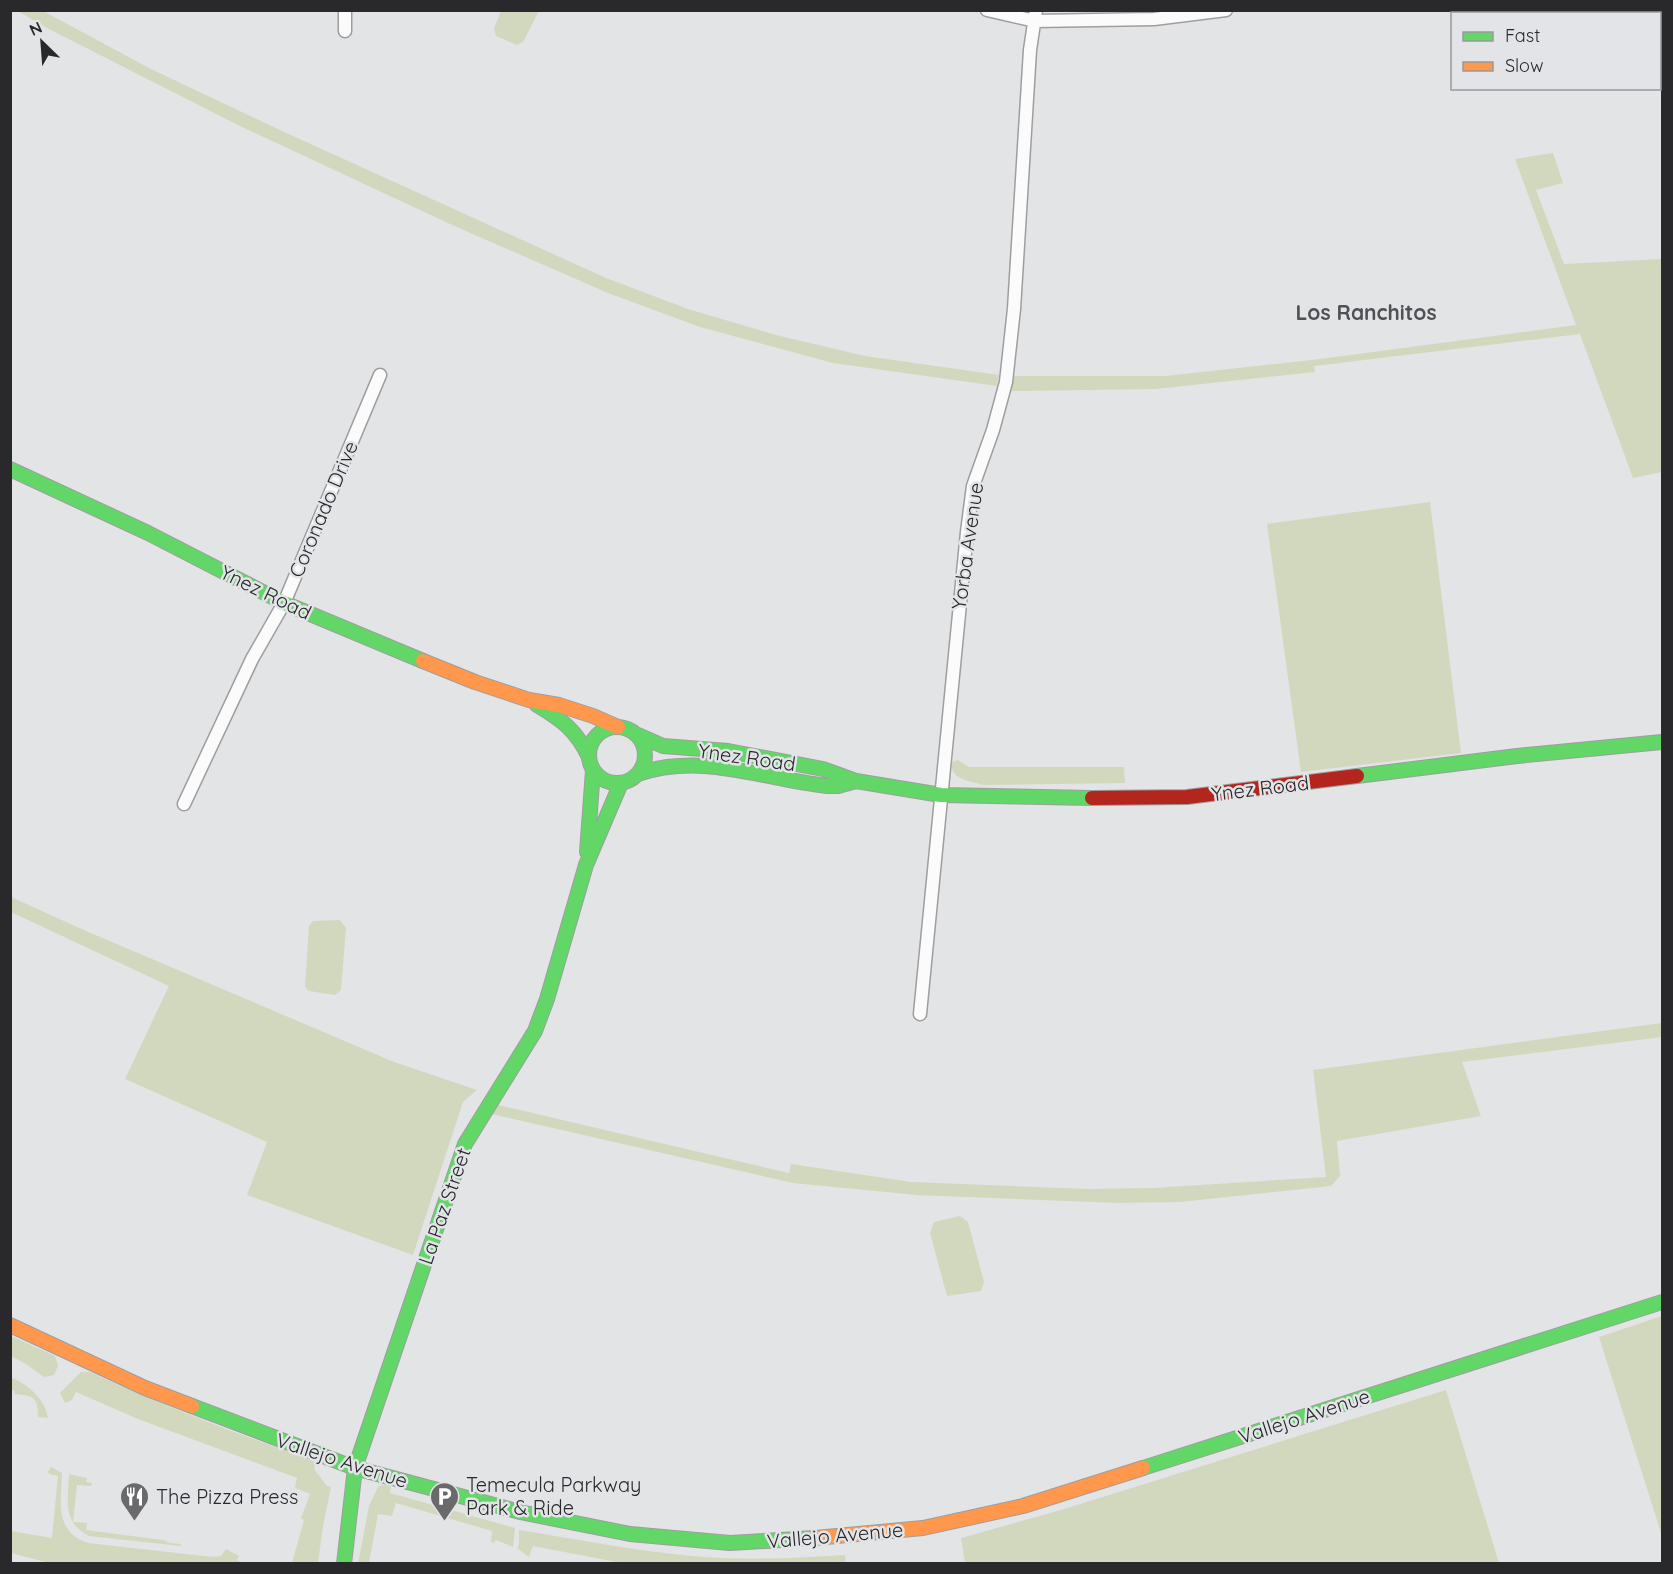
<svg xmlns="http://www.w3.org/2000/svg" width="1673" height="1574" viewBox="0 0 1673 1574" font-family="Quicksand,sans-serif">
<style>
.green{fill:#d1d8bd}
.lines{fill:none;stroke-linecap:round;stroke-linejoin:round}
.street-casing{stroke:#9e9ea0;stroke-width:15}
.fast-casing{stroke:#9e9ea0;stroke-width:16}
.slow-casing{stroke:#9e9ea0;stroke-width:16}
.jam-casing{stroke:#9e9ea0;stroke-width:16}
.street{stroke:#fbfbfb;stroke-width:12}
.fast{stroke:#63d668;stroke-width:14}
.slow{stroke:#ff974d;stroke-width:14}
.jam{stroke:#b3261e;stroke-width:14}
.labels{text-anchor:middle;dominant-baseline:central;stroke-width:5;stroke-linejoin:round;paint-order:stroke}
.street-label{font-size:20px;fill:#29292b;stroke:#e2e4e7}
.poi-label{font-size:20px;fill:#29292b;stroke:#e2e4e7;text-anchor:start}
.neighbourhood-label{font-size:21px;font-weight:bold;fill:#4f5153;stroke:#e2e4e7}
</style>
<rect width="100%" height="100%" fill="#e3e4e6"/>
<!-- green -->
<path class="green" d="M 18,11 L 43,11 L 151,69 L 282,131 L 606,278 L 688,309 L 776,335 L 865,356 L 999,375 L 997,386 L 833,363 L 700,327 L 608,293 L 450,224 L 240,126 L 43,26 Z
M 501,11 L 539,11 L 523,42 L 517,45 L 496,36 L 494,28 Z
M 1553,153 L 1563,183 L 1536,190 L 1564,264 L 1662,259 L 1662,472 L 1633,478 L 1580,334 L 1314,366 L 1315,372 L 1156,389 L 1011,391 L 1014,376 L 1165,376 L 1312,360 L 1576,325 L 1515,159 Z
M 1430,502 L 1461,753 L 1301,772 L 1267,524 Z
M 958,760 L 969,767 L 1124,767 L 1125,783 L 984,785 C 971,781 949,780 952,762 Z
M 11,897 L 86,931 L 394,1062 L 477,1090 L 463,1102 L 413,1255 L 247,1195 L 267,1142 L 125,1079 L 169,986 L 11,912 Z
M 340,920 L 346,928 L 341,990 L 335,995 L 309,991 L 305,987 L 309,926 L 313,921 Z
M 1662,1023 L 1662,1037 L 1462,1062 L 1481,1116 L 1337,1141 L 1340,1176 L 1331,1186 L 1180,1202 L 1116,1203 L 917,1195 L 793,1183 L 492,1114 L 498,1105 L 789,1173 L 791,1164 L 911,1182 L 1089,1189 L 1152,1188 L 1326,1177 L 1313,1070 Z
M 960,1216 L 968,1222 L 984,1282 L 981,1291 L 947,1296 L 930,1233 L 934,1222 Z
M 1662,1316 L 1662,1536 L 1599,1337 Z
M 11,1336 L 55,1356 L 58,1366 L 54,1375 L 44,1377 L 26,1364 L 11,1356 Z
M 81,1372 L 90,1372 C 164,1406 239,1435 316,1461 L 314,1469 L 327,1486 L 331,1487 L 323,1526 L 318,1563 L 292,1563 L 304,1520 L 301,1518 L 310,1494 L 295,1488 L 297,1478 L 138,1419 L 76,1392 L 72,1400 L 65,1403 L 60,1393 Z
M 10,1377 C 28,1384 45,1399 48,1418 L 38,1417 C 38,1396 33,1396 14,1394 L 15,1391 L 11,1390 Z
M 1446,1390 L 1499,1563 L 965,1563 L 961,1538 L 1061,1510 Z
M 51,1467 L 62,1473 C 61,1501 54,1532 88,1543 L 213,1557 L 221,1556 L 226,1549 L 239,1556 L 237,1560 L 243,1563 L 53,1564 L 11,1553 L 11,1531 L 52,1538 L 58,1476 L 49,1474 L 48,1472 Z
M 69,1474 L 87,1478 L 86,1482 L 92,1483 L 91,1486 L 77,1485 L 73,1522 L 87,1523 L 86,1530 L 163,1540 L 170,1543 L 181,1544 L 181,1546 L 89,1536 C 62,1522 68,1500 69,1474 Z
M 385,1484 L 391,1485 L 390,1493 L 515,1528 L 513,1547 L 496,1540 L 494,1543 L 491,1542 L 492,1531 L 396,1503 L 392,1516 L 378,1514 L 369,1563 L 358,1564 L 369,1506 L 378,1487 Z
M 519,1530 C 577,1539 634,1551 693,1556 C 743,1561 795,1558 845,1555 L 846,1563 L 622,1563 L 533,1546 L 529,1557 L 517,1548 L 519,1545 Z"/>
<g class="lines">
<defs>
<path id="street" d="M 987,10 L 1035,21 L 1154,19 L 1226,10
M 345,31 L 345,10
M 184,804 L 252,659 L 284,603 L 380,375
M 920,1014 L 967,532 L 973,486 L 993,430 L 1006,382 L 1014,309 L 1030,50 L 1036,10"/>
<path id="fast" d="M 10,469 L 148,533 L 284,603 L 423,661
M 537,705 C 562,720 576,730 589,757
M589 755a28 28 0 1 1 56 0a28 28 0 1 1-56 0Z
M 638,735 L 663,746 L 728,751 L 823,769 L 856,781 L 941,795 L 1092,798
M 638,774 C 701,752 763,779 827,786 L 838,786 L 856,781
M 1357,776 L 1517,756 L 1662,742
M 587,852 L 593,770
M 192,1406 L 355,1468 L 520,1512 L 630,1534 L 730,1543 L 815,1538
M 1143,1468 L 1662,1302
M 344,1564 L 355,1468 L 465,1144 L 535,1031 L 547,999 L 586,865 L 621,783"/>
<path id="slow" d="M 423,661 L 475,682 L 529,700 L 559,705 L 593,716 L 618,727
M 10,1325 L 145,1388 L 192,1406
M 815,1538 L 923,1528 L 1023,1506 L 1143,1468"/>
<path id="jam" d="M 1092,798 L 1187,797 L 1357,776"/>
</defs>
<!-- street casing -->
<use href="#street" class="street-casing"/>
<!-- fast casing -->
<use href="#fast" class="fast-casing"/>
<!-- slow casing -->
<use href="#slow" class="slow-casing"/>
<!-- jam casing -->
<use href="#jam" class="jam-casing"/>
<!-- street -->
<use href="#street" class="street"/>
<!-- fast -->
<use href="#fast" class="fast"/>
<!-- slow -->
<use href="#slow" class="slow"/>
<!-- jam -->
<use href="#jam" class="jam"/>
</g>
<!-- icons -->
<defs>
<symbol id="restaurant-pin" viewBox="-11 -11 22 30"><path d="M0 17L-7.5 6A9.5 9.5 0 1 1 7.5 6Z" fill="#6a6a6c" stroke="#e2e4e7"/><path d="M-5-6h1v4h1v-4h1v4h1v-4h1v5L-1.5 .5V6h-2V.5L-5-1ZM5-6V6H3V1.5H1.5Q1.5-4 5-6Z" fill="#fff"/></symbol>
<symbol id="parking-pin" viewBox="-11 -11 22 30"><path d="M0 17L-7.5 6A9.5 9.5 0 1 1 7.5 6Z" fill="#6a6a6c" stroke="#e2e4e7"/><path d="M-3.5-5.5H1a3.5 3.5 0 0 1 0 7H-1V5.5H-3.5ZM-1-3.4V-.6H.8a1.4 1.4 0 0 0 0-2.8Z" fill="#fff"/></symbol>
</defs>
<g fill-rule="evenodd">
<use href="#restaurant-pin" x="118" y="1480" width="33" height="45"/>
<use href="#parking-pin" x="428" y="1480" width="33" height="45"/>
</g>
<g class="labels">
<!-- street labels -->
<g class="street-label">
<text transform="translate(323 509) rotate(-67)">Coronado Drive</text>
<text transform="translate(967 546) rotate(-82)">Yorba Avenue</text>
<text transform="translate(266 592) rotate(26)">Ynez Road</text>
<text transform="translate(747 757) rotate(8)">Ynez Road</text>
<text transform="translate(1260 788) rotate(-7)">Ynez Road</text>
<text transform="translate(444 1206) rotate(-71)">La Paz Street</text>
<text transform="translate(1304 1416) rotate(-18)">Vallejo Avenue</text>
<text transform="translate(342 1460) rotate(18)">Vallejo Avenue</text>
<text transform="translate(835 1535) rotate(-5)">Vallejo Avenue</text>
</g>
<!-- poi labels -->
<g class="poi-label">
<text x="466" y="1484">Temecula Parkway<tspan x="466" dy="23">Park &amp; Ride</tspan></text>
<text x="156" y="1496">The Pizza Press</text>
</g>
<!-- neighbourhood labels -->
<g class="neighbourhood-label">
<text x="1366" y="312">Los Ranchitos</text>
</g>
</g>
<!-- border -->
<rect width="1673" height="1574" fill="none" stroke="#29292b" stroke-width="24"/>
<!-- legend -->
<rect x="1451" y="12" width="210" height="78" fill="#e2e4e7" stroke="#98999c" stroke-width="1.5"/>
<rect x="1463" y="32" width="30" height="9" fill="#63d668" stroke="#98999c" stroke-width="1.5"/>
<text x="1505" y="42" font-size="18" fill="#29292b">Fast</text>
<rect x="1463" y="62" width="30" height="9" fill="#ff974d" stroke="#98999c" stroke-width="1.5"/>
<text x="1505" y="72" font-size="18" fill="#29292b">Slow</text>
<!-- north arrow -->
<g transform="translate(42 42) rotate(335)" stroke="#e2e4e7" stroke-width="4.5" paint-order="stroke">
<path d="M0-4.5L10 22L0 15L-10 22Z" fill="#29292b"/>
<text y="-9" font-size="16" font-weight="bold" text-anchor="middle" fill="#29292b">N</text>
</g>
</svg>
